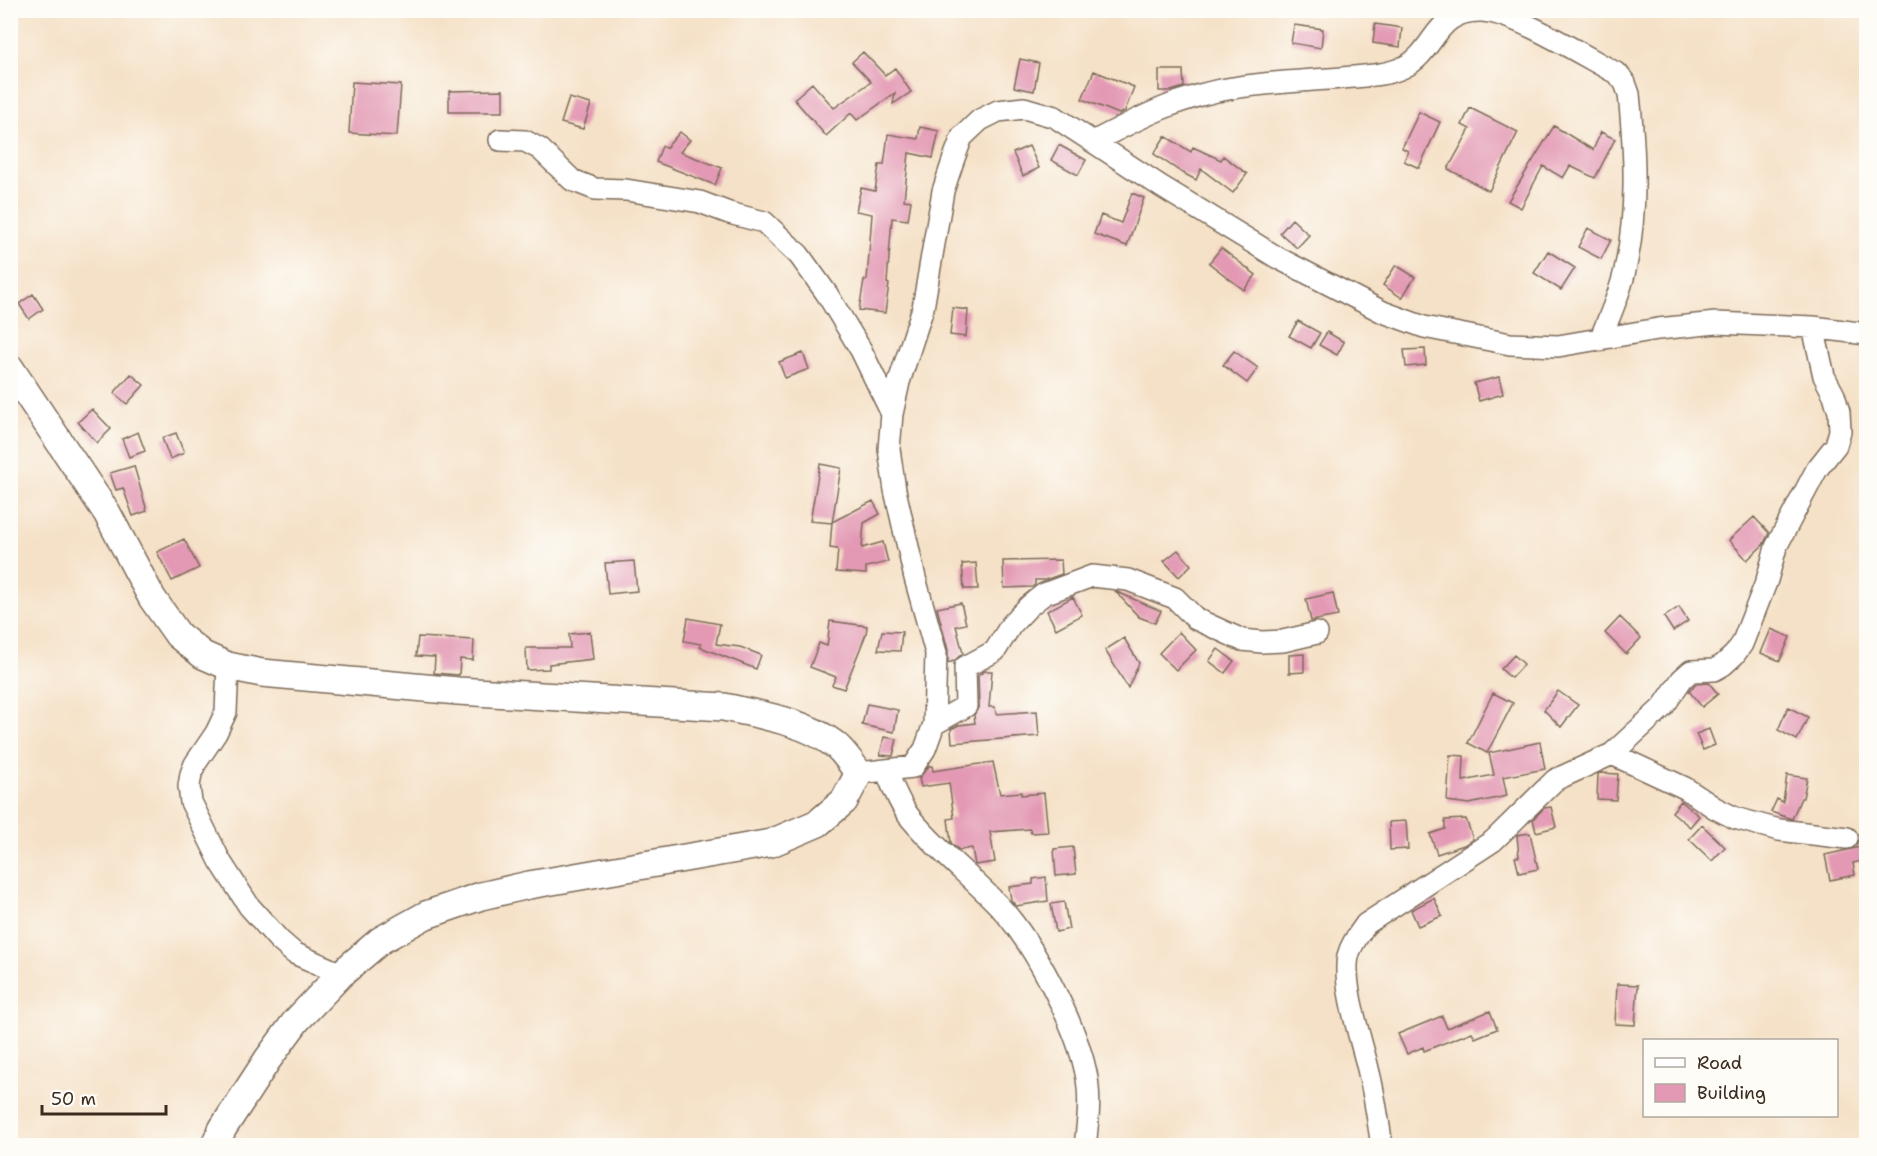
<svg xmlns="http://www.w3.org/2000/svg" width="1877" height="1156" viewBox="0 0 1877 1156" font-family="'Shantell Sans',sans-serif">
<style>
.building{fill:#e399b4}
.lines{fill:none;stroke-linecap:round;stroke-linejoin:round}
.minor-casing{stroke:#7c6a59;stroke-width:24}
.major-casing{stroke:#7c6a59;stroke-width:30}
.minor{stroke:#fff;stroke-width:21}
.major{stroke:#fff;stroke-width:27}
</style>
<rect width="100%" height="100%" fill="#fdfcf7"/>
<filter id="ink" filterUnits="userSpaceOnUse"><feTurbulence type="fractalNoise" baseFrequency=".0167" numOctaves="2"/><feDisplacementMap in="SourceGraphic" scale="12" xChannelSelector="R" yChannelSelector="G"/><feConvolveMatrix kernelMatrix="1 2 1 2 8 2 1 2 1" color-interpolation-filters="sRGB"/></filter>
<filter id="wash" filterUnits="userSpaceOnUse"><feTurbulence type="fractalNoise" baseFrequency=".008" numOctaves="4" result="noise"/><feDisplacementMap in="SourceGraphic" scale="24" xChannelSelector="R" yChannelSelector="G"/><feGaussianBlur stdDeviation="1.35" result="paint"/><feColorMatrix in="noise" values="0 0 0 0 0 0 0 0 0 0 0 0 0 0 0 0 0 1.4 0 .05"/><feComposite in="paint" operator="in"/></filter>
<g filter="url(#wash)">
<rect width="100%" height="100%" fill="#f5e1c7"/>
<g id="blocks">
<!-- building -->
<path class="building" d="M 1375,24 L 1402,28 L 1400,47 L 1373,43 Z
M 1294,25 L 1323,29 L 1321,48 L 1291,43 Z
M 863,52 L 885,75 L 895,68 L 911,92 L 893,104 L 895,93 L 857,120 L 851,113 L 826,136 L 794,99 L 812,83 L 834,108 L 871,82 L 852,62 Z
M 1020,59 L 1039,63 L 1034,91 L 1014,87 Z
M 1159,70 L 1183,70 L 1184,87 L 1171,91 L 1159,91 Z
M 1094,71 L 1134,87 L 1125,111 L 1119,114 L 1082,99 Z
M 352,82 L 401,85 L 397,136 L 349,133 Z
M 503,90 L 503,112 L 449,112 L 449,91 Z
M 569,98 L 591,104 L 583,129 L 561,123 Z
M 1470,108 L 1518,132 L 1489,191 L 1448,169 L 1470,129 L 1462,125 Z
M 1419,112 L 1440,122 L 1419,168 L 1404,161 L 1408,151 L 1402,148 Z
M 1554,126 L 1593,150 L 1601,132 L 1615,139 L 1595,178 L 1570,166 L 1563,178 L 1543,166 L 1521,208 L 1508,201 Z
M 920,127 L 939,131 L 933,158 L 909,153 L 904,200 L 911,201 L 908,220 L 892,218 L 887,283 L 889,284 L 885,313 L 859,310 L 864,280 L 867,280 L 872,214 L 856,211 L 861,188 L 875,191 L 879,165 L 884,165 L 888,134 L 918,139 Z
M 680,132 L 690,140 L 680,152 L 722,168 L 715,185 L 656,162 L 662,146 L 666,148 Z
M 1165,136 L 1191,152 L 1193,147 L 1221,160 L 1223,156 L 1247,174 L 1233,193 L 1201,169 L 1196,180 L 1181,172 L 1154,154 Z
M 1059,145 L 1086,160 L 1078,175 L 1051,160 Z
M 1029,146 L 1039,168 L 1023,176 L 1013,153 Z
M 1132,193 L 1144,198 L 1127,246 L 1094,234 L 1101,215 L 1121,223 Z
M 1292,219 L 1309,235 L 1297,248 L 1280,233 Z
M 1588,228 L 1611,240 L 1601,259 L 1578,247 Z
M 1221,248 L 1256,275 L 1244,290 L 1209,263 Z
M 1548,251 L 1575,268 L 1561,290 L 1534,273 Z
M 1396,265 L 1415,277 L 1402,298 L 1383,285 Z
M 33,294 L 43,309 L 29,319 L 19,304 Z
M 953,308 L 968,310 L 966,337 L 950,335 Z
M 1298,321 L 1320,333 L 1311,348 L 1289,336 Z
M 1327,332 L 1344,342 L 1337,355 L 1319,345 Z
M 1425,349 L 1426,365 L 1406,367 L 1404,350 Z
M 1234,351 L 1258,368 L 1247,383 L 1223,365 Z
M 803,353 L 809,369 L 785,378 L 779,362 Z
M 131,374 L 144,385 L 127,404 L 114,393 Z
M 1499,377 L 1503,394 L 1479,401 L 1474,383 Z
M 92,409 L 111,429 L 97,443 L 78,422 Z
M 138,432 L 145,451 L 129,457 L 122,439 Z
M 176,433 L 184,453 L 170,459 L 162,438 Z
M 820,464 L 841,468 L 832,523 L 810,521 Z
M 134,466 L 147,511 L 133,516 L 123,488 L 116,490 L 110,473 Z
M 873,501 L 880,514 L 864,523 L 862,548 L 883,542 L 888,562 L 866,567 L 866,574 L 836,572 L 838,549 L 830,548 L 832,522 Z
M 1754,517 L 1769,533 L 1763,545 L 1747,560 L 1729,540 Z
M 184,539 L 199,568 L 172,581 L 157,552 Z
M 1178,550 L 1191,565 L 1179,577 L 1164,561 Z
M 1061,560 L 1062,574 L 1045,580 L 1035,580 L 1035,585 L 1032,587 L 1004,588 L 1003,561 Z
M 634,561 L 637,591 L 608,594 L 605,563 Z
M 976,563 L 978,589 L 964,589 L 962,564 Z
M 1115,591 L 1161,611 L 1155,623 L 1139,617 Z
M 1333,593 L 1338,616 L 1311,621 L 1306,599 Z
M 1073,597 L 1082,615 L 1056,629 L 1047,611 Z
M 961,603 L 966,624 L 956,626 L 963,653 L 954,661 L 948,663 L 948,650 L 937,608 Z
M 1679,607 L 1688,621 L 1673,631 L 1664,617 Z
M 1620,617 L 1641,638 L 1626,654 L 1605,633 Z
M 688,618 L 720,624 L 716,644 L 740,647 L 761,655 L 756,669 L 700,647 L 701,644 L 684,641 Z
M 830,621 L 867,626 L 866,634 L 844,689 L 832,685 L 836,677 L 810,667 L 819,643 L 827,646 Z
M 1771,629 L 1790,637 L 1780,661 L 1761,653 Z
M 882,631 L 902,632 L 900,651 L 878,650 Z
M 590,632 L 593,659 L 549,664 L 549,669 L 527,670 L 526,648 L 570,648 L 569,634 Z
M 1179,632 L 1196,650 L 1176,670 L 1159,653 Z
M 418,637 L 474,640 L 473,660 L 460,659 L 459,675 L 434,673 L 435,657 L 416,656 Z
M 1124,638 L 1139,663 L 1128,688 L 1105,650 Z
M 1218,649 L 1234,661 L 1225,673 L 1209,661 Z
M 1304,654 L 1304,672 L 1289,673 L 1289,655 Z
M 1514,655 L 1524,664 L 1511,678 L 1501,669 Z
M 985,671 L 992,671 L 989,707 L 995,707 L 996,714 L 1037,711 L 1039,736 L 952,743 L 951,729 L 959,725 L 975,723 L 974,715 L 979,706 L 978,675 Z
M 1709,683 L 1718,694 L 1702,707 L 1689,691 L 1696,684 Z
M 1558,691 L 1578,705 L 1561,727 L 1544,710 Z
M 1493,693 L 1513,703 L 1487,753 L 1468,743 Z
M 867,704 L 898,710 L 894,732 L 862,725 Z
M 1788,707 L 1808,717 L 1797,740 L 1778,730 Z
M 1709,729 L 1715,745 L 1703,750 L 1696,734 Z
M 884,737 L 897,739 L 893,756 L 880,755 Z
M 1540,742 L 1545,769 L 1503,777 L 1507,796 L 1469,804 L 1447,801 L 1450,755 L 1464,756 L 1463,781 L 1494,775 L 1489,753 Z
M 993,762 L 1000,794 L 1021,792 L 1021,795 L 1044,793 L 1048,832 L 1031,833 L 1030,829 L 990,832 L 995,862 L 975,865 L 972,848 L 959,850 L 951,843 L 948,819 L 954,818 L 949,783 L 921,787 L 919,778 L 929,766 L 932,766 L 933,771 Z
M 1600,773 L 1618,774 L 1616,800 L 1597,799 L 1598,774 Z
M 1787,775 L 1807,778 L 1803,798 L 1801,798 L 1792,819 L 1771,812 L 1777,799 L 1783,802 Z
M 1681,801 L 1699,816 L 1690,827 L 1672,812 Z
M 1551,807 L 1556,827 L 1536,832 L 1533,819 L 1544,808 Z
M 1466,819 L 1473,839 L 1464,845 L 1437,854 L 1430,834 L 1445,829 L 1445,820 Z
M 1406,821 L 1408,849 L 1390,850 L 1389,822 Z
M 1702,825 L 1725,847 L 1712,861 L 1689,839 Z
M 1530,833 L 1538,869 L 1519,873 L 1515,857 L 1519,857 L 1517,835 Z
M 1073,847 L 1076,874 L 1056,876 L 1054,849 Z
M 1860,847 L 1862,861 L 1853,863 L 1855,875 L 1830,880 L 1825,855 Z
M 1046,877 L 1048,901 L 1016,906 L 1011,900 L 1009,887 L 1033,884 L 1033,879 Z
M 1434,898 L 1442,916 L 1418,926 L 1411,910 Z
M 1064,902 L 1069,929 L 1056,932 L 1051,904 Z
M 1617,984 L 1638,985 L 1635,1025 L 1615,1024 Z
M 1490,1011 L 1497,1029 L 1475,1038 L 1472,1032 L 1424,1051 L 1423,1047 L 1407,1054 L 1398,1034 L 1442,1016 L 1447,1028 Z"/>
</g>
</g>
<g filter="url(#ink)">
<use href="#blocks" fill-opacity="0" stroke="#7c6a59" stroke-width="1.5"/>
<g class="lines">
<defs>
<path id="minor" d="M 500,140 L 525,141 L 540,149 L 572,180 L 595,189 L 626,190 L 700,202 L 729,213 L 764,222 L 799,255 L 827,294 L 861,350 L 892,414
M 1093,142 C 1137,119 1183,95 1233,88 C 1269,82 1306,81 1342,78 C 1362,76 1386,76 1404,67 C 1436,52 1434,9 1482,11 C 1517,13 1585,57 1618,74 L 1625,83 L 1629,94 C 1635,153 1638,212 1625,270 C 1620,294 1609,317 1600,340
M 228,666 L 226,712 L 216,733 L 195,764 L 191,774 L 189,786 L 191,802 L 220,861 L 249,906 L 279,940 L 294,953 L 341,974
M 934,724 L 966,706 L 965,667 L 995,651 L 1011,625 L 1029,606 L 1044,594 L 1092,576 L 1128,580 L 1175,598 L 1196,619 L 1242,640 L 1262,642 L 1283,641 L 1317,633
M 1612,754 L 1685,788 L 1715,808 L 1735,818 L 1779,830 L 1847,838
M 886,770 C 892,785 898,801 908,815 C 935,849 971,876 1001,908 C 1034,944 1076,1025 1086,1073 C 1091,1097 1088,1122 1085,1146
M 859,773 L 913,767 L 925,749 L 934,724 L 936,653 L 915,578 L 895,490 L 889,449 L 892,414 L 899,382 L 923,308 L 943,191 L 954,158 L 962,137 L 980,120 L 998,111 L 1024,108 L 1055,117 L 1162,187 L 1278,258 L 1383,312 L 1424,327 L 1510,344 L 1558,346 L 1658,329 L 1716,323 L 1813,327 L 1866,334
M 1382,1146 C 1378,1121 1375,1097 1369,1073 C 1362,1041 1342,987 1348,956 C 1351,944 1359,934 1366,924 L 1493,841 L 1555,780 L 1612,754 L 1663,707 L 1682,679 L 1691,671 L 1714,670 L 1723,665 L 1734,655 L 1742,644 L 1767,580 L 1776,547 L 1817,469 L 1836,445 L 1840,431 L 1839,412 L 1834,395 L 1824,376 L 1813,327"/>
<path id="major" d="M 10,368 L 107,513 L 152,598 L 178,635 L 203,655 L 228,666 L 262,673 L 458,691 L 724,707 C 760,715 804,721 834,744 C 844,751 851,764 859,773 L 844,801 L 818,823 L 771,843 L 529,885 L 481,896 L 426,915 L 381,940 L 341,974 L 296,1021 L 268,1059 L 223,1128 L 214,1146"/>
</defs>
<!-- minor casing -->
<use href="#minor" class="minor-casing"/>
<!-- major casing -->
<use href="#major" class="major-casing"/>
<!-- minor -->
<use href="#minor" class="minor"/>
<!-- major -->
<use href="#major" class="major"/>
</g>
</g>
<!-- margin -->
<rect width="1877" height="1156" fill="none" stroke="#fdfcf7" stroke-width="36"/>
<!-- legend -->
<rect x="1643" y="1039" width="195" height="78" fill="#fdfcf7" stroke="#afa8a0" stroke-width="1.5"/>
<rect x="1655" y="1058" width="30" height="9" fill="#ffffff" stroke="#afa8a0" stroke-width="1.5"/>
<text x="1697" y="1069" font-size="18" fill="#3b2a1e">Road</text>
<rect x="1655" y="1084" width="30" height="18" fill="#e399b4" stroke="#afa8a0" stroke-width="1.5"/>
<text x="1697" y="1099" font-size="18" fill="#3b2a1e">Building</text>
<!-- scale -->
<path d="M42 1105v9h124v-9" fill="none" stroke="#3b2a1e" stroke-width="3"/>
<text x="51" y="1105" font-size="18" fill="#3b2a1e" stroke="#fdfcf7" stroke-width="4.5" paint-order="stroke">50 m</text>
</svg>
